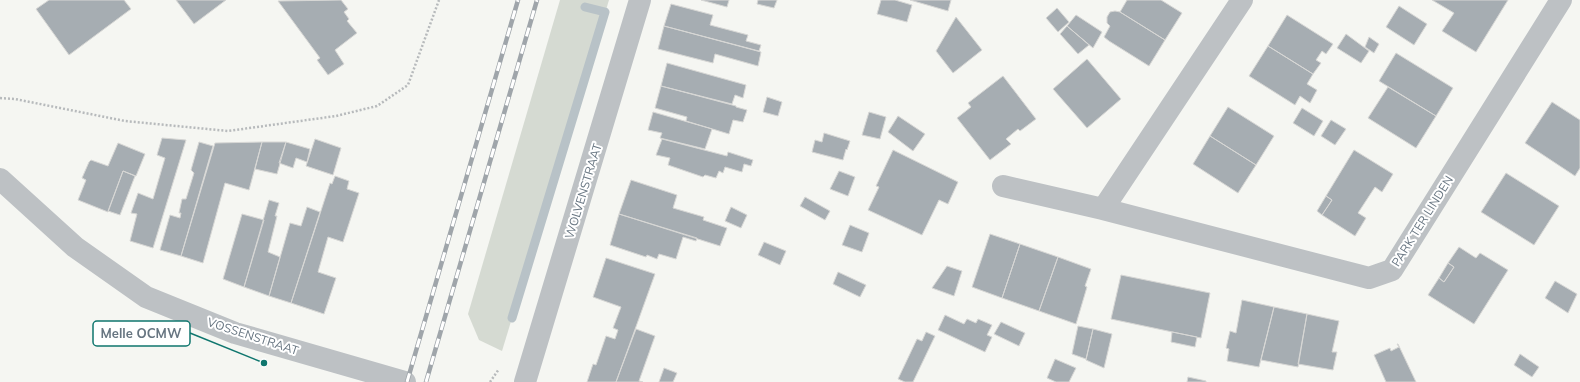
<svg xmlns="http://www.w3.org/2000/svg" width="1580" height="382" viewBox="0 0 1580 382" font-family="Mulish,sans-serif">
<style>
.green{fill:#d5dad2}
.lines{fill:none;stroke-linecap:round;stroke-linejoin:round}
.stream{stroke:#b8c2c7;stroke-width:9}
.building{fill:#a6adb2;stroke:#d7d7d5}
.path{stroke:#b7babc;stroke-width:2.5;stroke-dasharray:2 2;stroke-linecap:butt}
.minor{stroke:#bdc1c4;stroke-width:22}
.rail-casing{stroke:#9fa5aa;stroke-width:4.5}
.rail{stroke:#fff;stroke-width:3;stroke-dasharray:9;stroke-linecap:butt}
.labels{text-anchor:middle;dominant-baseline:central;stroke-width:4;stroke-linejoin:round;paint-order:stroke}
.street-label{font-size:12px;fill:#677581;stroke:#fff}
.leader{fill:none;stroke:#0f766e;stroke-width:1.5}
.callout-dot{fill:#0f766e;stroke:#fff;stroke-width:1.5}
.callout{fill:#fff;stroke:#0f766e;stroke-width:1.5}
.callout-label{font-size:13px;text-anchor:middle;font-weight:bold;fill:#677581}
</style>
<rect width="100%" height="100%" fill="#f5f6f2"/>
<!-- green -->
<path class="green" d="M 560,0 L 609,0 L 502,351 L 479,340 L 468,314 Z"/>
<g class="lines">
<!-- stream -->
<path class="stream" d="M 512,318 L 605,12 L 585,7"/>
</g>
<!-- building -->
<path class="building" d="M 49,0 L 124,0 L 131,9 L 69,55 L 36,9 Z
M 176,0 L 226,0 L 194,24 Z
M 341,0 L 348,9 L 344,12 L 349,19 L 347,21 L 357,33 L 335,50 L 344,64 L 328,75 L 317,60 L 320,58 L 278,1 Z
M 701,0 L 729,0 L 727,7 Z
M 758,0 L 777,0 L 774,8 L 757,4 Z
M 881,0 L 895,0 L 912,5 L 907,22 L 877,14 Z
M 910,0 L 951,0 L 948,11 Z
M 1127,0 L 1161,0 L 1182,13 L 1165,40 L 1120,12 Z
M 1432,0 L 1508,0 L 1476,52 L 1442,31 L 1454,13 Z
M 671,4 L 713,15 L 710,25 L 748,35 L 746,41 L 761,45 L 759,51 L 664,26 Z
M 1399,6 L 1427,24 L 1414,45 L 1386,27 Z
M 1057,8 L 1069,22 L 1058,32 L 1046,18 Z
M 1115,11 L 1120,12 L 1165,40 L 1149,66 L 1109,41 L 1104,37 L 1110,26 L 1107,23 L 1107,17 L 1110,12 Z
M 1076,15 L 1102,32 L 1093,48 L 1067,26 Z
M 1287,15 L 1333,44 L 1326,54 L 1322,51 L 1316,60 L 1321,63 L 1313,74 L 1268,46 Z
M 956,17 L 982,50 L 953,73 L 936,51 Z
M 664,26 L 761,52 L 758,66 L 715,54 L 713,63 L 658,49 Z
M 1067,26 L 1089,45 L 1078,54 L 1060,34 Z
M 1346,34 L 1369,51 L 1361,63 L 1337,48 Z
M 1369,37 L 1379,44 L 1374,53 L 1365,47 Z
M 1268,46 L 1313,74 L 1307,84 L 1317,90 L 1310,103 L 1300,96 L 1295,105 L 1249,76 Z
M 1396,53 L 1453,88 L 1436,116 L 1379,81 Z
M 1087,59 L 1121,99 L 1087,128 L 1053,89 Z
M 667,63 L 746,85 L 743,98 L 735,95 L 732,104 L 661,86 Z
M 1003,76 L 1036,119 L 1020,131 L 1018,129 L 1006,139 L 1011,144 L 990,160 L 957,118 L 971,107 L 968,103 Z
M 661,86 L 736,106 L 736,107 L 747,110 L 743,122 L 733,120 L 729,134 L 686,121 L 687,117 L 655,108 Z
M 1388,87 L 1436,116 L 1416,148 L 1368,118 Z
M 767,97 L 782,102 L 778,116 L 763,112 Z
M 1552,102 L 1580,120 L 1580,168 L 1575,176 L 1525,143 Z
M 1228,107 L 1274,136 L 1256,165 L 1210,136 Z
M 1302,108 L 1323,121 L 1314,136 L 1293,123 Z
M 653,112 L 712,129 L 705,149 L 660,138 L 662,133 L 648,130 Z
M 869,112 L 886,117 L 880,139 L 862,135 Z
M 898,116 L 925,134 L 913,151 L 888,132 Z
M 1331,120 L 1346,129 L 1335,145 L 1321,136 Z
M 824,133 L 850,141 L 847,150 L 846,149 L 843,160 L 812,152 L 815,140 L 822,142 Z
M 1210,136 L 1256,165 L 1238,193 L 1193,164 Z
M 162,138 L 186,140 L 153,248 L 130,241 L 137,214 L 131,213 L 138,193 L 153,199 L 165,158 L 157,155 Z
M 315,139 L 341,148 L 333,175 L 306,166 Z
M 662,139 L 727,156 L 728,152 L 753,160 L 751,166 L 744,164 L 742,172 L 725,167 L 723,173 L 719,171 L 716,178 L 705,175 L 703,177 L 668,165 L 670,158 L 656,155 Z
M 199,142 L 213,146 L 181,256 L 160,250 L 170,215 L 180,218 L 181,213 L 179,213 L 182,199 L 186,199 L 194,173 L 191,170 Z
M 262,142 L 249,190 L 225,183 L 203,263 L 181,256 L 215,143 Z
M 262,142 L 286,142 L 277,174 L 255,169 Z
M 286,142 L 310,149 L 307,162 L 296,158 L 293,168 L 279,163 Z
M 118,143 L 145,154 L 136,176 L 123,171 L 108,212 L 78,200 L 86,180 L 82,178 L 89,162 L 91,160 L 108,166 Z
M 893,150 L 958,182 L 948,204 L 939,200 L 922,235 L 868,210 L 879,187 L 876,186 Z
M 1354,150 L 1393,174 L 1382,192 L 1375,187 L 1358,213 L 1366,218 L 1355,236 L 1322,215 L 1332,200 L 1326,196 Z
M 123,171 L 135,176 L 120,215 L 108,211 Z
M 839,171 L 855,177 L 848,196 L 830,189 Z
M 1506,173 L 1559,206 L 1534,245 L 1481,212 Z
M 335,176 L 349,181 L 347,189 L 359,193 L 343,242 L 328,237 L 318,272 L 336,278 L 324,314 L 291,303 L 330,183 L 332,184 Z
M 631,180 L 677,195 L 673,208 L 704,217 L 703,220 L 727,228 L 720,246 L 619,214 Z
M 1326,196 L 1332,200 L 1322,215 L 1317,211 Z
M 805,197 L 830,211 L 825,220 L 800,206 Z
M 269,200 L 279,203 L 275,216 L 277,216 L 268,252 L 280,257 L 269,296 L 244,287 Z
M 307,207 L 320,212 L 291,303 L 269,296 L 290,223 L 301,226 Z
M 731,207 L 747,215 L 741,228 L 725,221 Z
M 242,214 L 264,220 L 244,287 L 223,279 Z
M 619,214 L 697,238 L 696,241 L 683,237 L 676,259 L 659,254 L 657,259 L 647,255 L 646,257 L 610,245 Z
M 850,225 L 869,233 L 862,252 L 842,245 Z
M 990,234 L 1020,244 L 1002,298 L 972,287 Z
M 764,242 L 786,251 L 780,265 L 758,255 Z
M 1020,244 L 1058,257 L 1039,311 L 1002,298 Z
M 1459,247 L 1476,258 L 1480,253 L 1508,270 L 1474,324 L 1428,295 L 1439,278 L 1444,282 L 1454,267 L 1448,263 Z
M 1058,257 L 1091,269 L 1085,286 L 1087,287 L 1076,324 L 1039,311 Z
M 606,258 L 655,274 L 616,382 L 587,382 L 593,364 L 596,365 L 606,336 L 615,339 L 618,330 L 613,328 L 621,307 L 593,297 Z
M 1448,263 L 1454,267 L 1444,282 L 1439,278 Z
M 947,266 L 962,271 L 954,296 L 932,288 Z
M 838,272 L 866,285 L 860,297 L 833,284 Z
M 1121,275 L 1210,293 L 1201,338 L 1111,319 Z
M 1555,281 L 1577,294 L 1568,313 L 1545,298 Z
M 1242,300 L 1274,307 L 1259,367 L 1227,361 L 1229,349 L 1226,348 L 1230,331 L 1236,333 Z
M 1274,307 L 1307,314 L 1298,367 L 1261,360 Z
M 1307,314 L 1339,321 L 1332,352 L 1337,352 L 1333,370 L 1298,364 Z
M 945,315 L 964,324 L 967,319 L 976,323 L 978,319 L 992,325 L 987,335 L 992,337 L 985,352 L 938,330 Z
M 1001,322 L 1025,333 L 1019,346 L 994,334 Z
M 1078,326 L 1093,329 L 1086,359 L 1072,354 Z
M 636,329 L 655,336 L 639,381 L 643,382 L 616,382 Z
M 1093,329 L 1112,334 L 1104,368 L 1086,360 Z
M 926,332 L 935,336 L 913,382 L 905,382 L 898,379 L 917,339 L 922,341 Z
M 1172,332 L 1197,337 L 1195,347 L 1171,342 Z
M 1397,344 L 1398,344 L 1416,382 L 1386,382 L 1374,355 L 1390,348 L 1391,351 L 1399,347 Z
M 1520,354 L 1539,367 L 1532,377 L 1514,365 Z
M 1055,359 L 1076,368 L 1069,382 L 1056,382 L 1047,378 Z
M 664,368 L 677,373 L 673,382 L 659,382 Z
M 1188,377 L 1206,381 L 1206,382 L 1187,382 Z"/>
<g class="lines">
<!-- path -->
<path class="path" d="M 0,98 L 15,99 L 125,121 L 228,131 L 336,116 L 377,106 L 408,85 L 439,0
M 490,382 L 499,369"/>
<!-- minor -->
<path class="minor" d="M 1242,0 L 1103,209 L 1369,278 L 1392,270 L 1561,0
M 0,179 L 75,247 L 146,297 L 235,333 L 405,382
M 1003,186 L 1103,209
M 525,382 L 640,0"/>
<defs>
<path id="rail" d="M 407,382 L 518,0
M 426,382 L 537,0"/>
</defs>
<!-- rail casing -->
<use href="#rail" class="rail-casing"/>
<!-- rail -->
<use href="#rail" class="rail"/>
</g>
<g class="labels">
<!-- street labels -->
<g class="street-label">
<text transform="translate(583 191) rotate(-73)">WOLVENSTRAAT</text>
<text transform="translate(1422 221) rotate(-58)">PARK TER LINDEN</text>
<text transform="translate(253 336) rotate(18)">VOSSENSTRAAT</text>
</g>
</g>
<!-- callouts -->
<path class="leader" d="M264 363L190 333"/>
<circle class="callout-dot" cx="264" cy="363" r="4"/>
<rect class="callout" x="93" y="321" width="97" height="25" rx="4"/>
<g class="callout-label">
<text x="141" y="338">Melle OCMW</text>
</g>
</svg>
